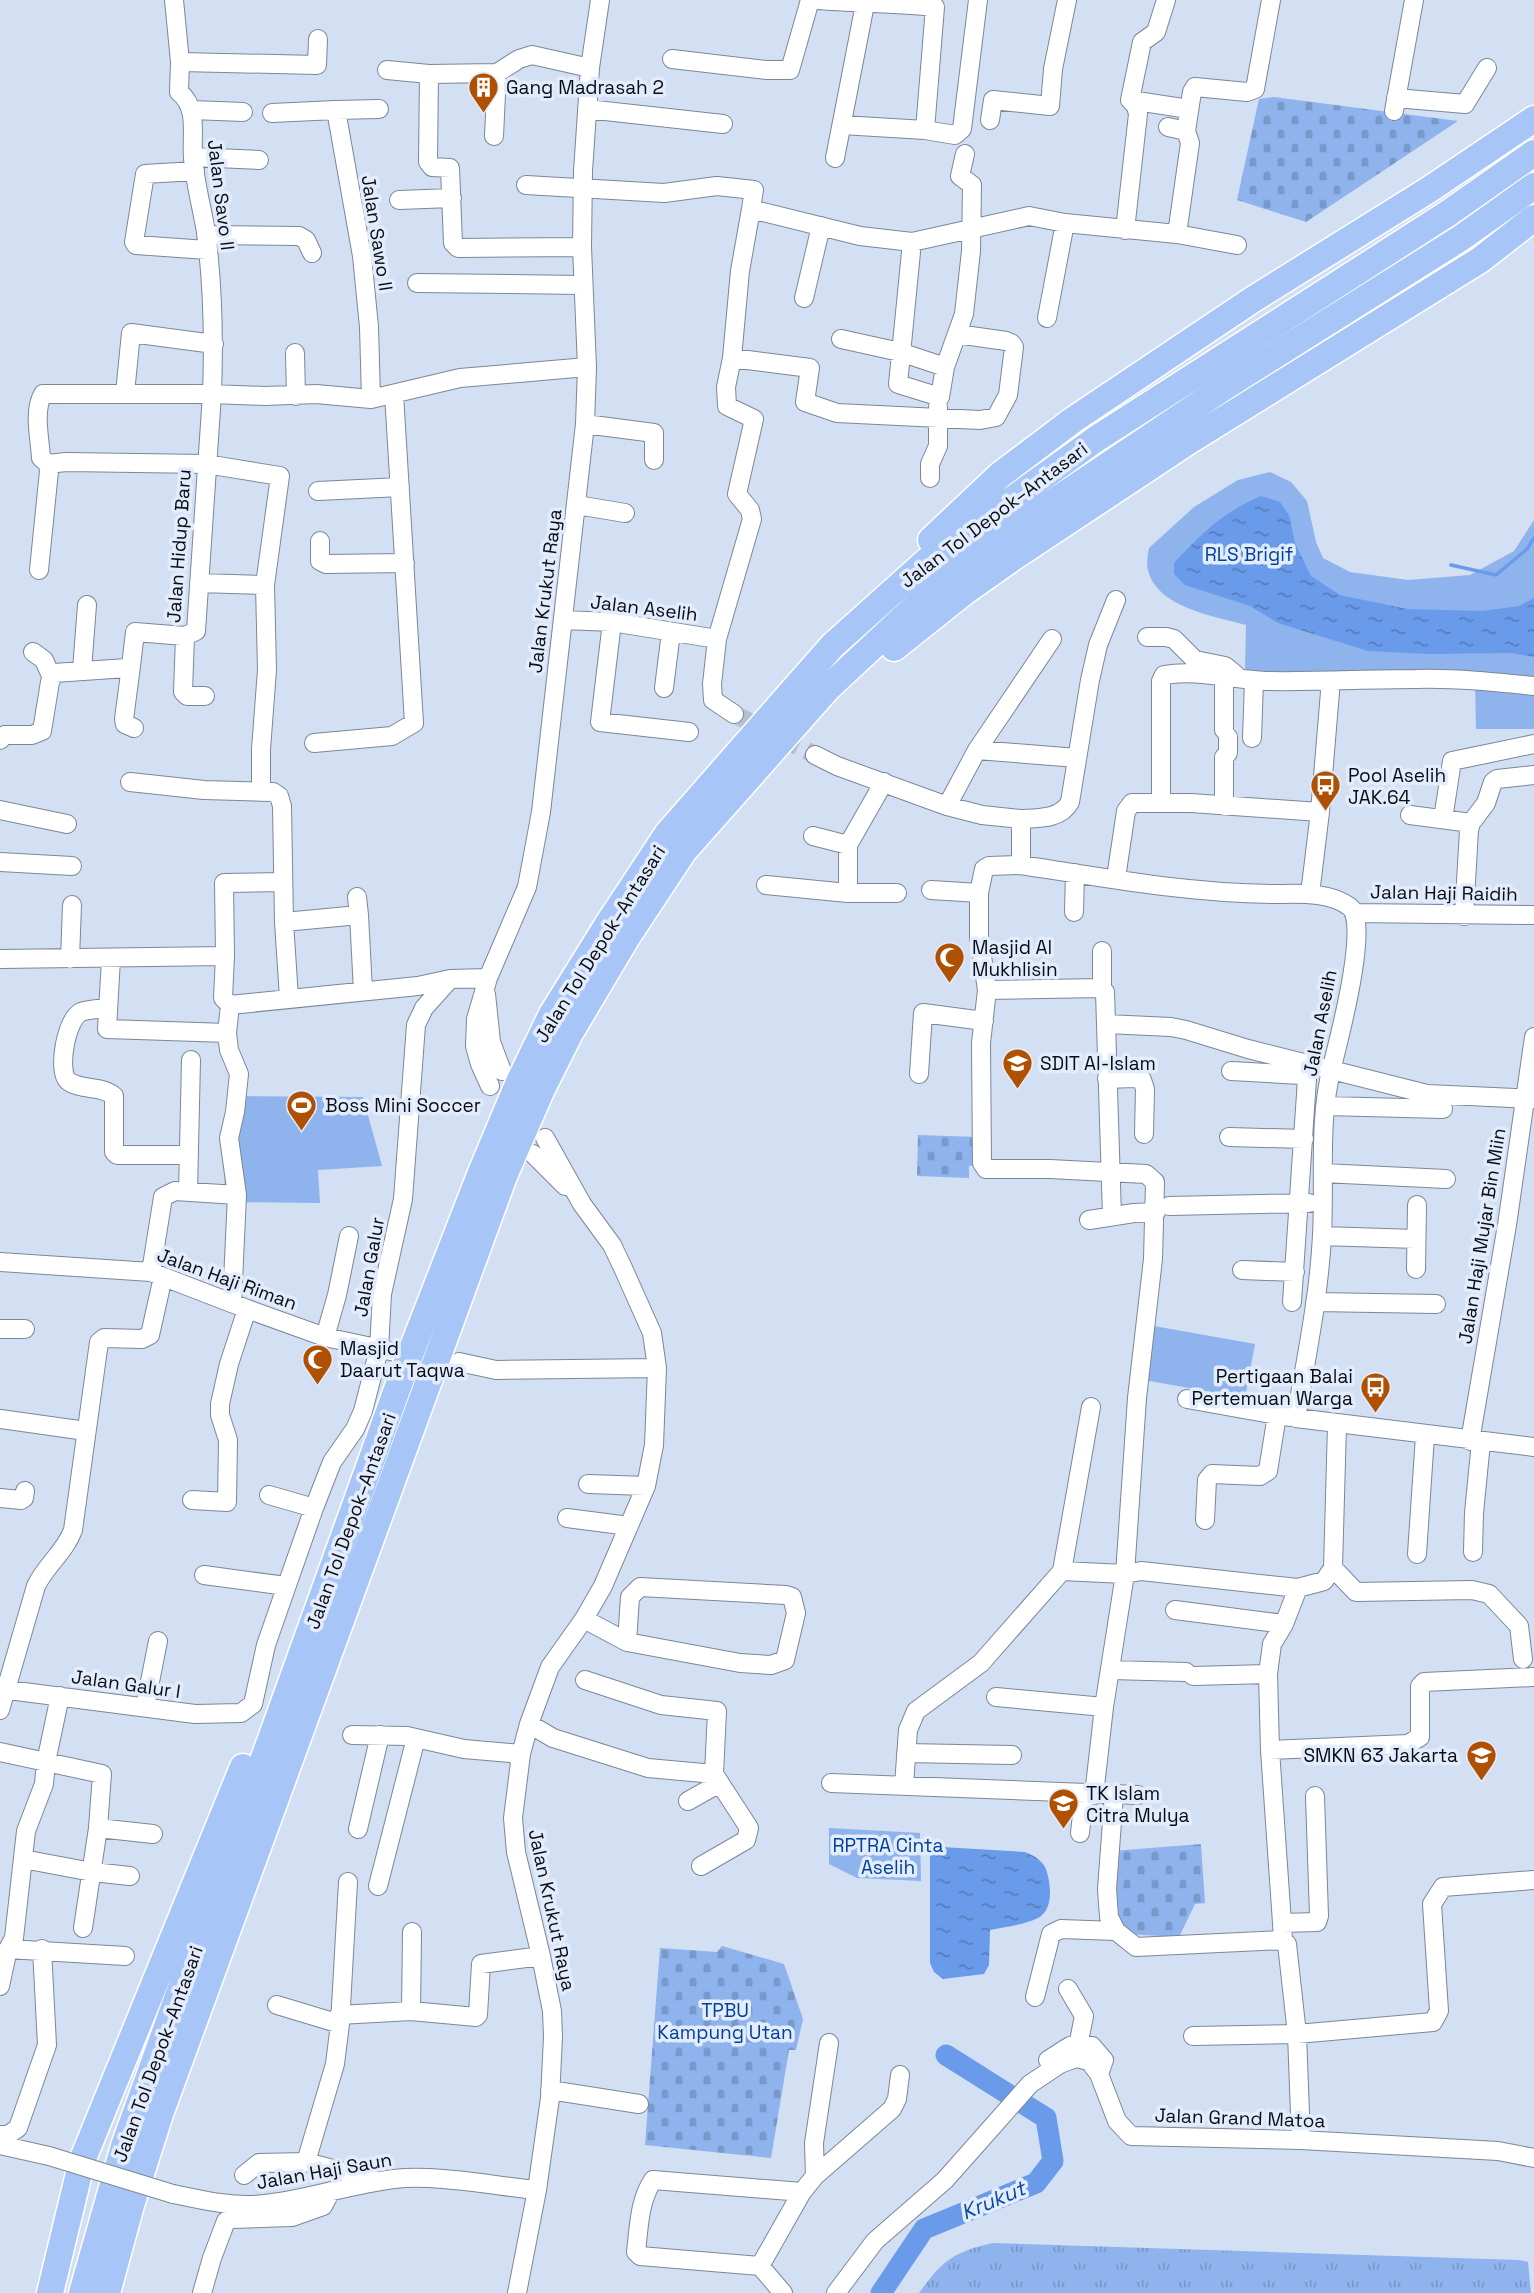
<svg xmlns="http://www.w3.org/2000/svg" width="1534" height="2293" viewBox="0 0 1534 2293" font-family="'Space Grotesk',sans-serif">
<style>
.grass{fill:url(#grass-tufts)}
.cemetery{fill:url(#cemetery-stones)}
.park{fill:#8eb3ed}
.water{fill:url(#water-ripples)}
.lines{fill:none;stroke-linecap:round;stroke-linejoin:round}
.stream{stroke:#6a9bea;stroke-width:3.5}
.river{stroke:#6a9bea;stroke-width:21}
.minor-tunnel{stroke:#b5c0d1;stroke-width:18;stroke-dasharray:18 9;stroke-linecap:butt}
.minor-casing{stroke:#7b8799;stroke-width:20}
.highway-casing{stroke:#fff;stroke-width:29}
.minor{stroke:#fff;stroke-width:18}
.highway{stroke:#a7c6f7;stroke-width:26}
.minor-bridge-casing{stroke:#7b8799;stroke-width:20;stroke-linecap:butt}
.minor-bridge{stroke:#fff;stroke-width:18}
.labels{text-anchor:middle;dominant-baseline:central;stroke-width:7;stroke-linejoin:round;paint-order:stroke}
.poi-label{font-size:19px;fill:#090d13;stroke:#e2ecfc;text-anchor:start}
.street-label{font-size:19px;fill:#090d13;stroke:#e2ecfc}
.park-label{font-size:19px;fill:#004099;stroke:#e2ecfc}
.water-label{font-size:21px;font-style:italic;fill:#0848a2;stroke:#e2ecfc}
</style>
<defs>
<pattern id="grass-tufts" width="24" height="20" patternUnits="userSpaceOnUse" patternTransform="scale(1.75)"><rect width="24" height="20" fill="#8eb3ed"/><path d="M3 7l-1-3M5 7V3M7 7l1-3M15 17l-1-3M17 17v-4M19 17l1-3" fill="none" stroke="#7999ca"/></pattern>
<pattern id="cemetery-stones" width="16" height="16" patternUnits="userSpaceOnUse" patternTransform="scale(1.75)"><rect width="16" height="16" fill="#8eb3ed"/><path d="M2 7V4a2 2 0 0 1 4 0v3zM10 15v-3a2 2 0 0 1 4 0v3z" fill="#7999ca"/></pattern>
<pattern id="water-ripples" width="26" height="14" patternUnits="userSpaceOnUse" patternTransform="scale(1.75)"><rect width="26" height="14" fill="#6a9bea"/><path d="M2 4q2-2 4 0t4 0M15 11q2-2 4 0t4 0" fill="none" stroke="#557dbc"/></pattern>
</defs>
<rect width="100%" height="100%" fill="#d3dff3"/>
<!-- grass -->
<path class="grass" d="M 993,2243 L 1519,2260 L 1528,2262 L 1531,2293 L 919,2293 C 943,2260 953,2252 993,2243 Z"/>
<!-- cemetery -->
<path class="cemetery" d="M 1274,97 L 1458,121 L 1306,222 L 1237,200 L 1259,99 Z
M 918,1135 L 978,1137 L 977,1165 L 969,1166 L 969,1178 L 917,1176 Z
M 1201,1844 L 1205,1903 L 1195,1904 L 1179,1937 L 1109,1933 L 1113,1851 Z
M 722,1946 L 784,1964 L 803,2019 L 796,2050 L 789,2050 L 771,2158 L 645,2145 L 660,1948 L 717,1952 Z"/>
<!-- park -->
<path class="park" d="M 1270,472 L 1291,482 L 1307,501 L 1316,542 L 1323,558 L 1350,572 L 1408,580 L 1470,575 L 1514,551 L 1534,520 L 1534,729 L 1476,729 L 1475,679 L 1252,674 L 1245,668 L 1246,625 C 1215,616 1157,608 1148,570 C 1146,564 1148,554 1149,548 L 1194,507 L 1238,480 Z
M 238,1096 L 363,1097 L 382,1166 L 318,1170 L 320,1203 L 224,1202 L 225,1167 Z
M 1154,1326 L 1255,1344 L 1245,1398 L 1144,1380 Z
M 829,1828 L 920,1833 L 921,1881 L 857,1878 L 829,1864 Z"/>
<!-- water -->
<path class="water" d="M 1261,496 L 1280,502 L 1289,515 L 1295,543 L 1311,576 L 1340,595 L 1407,609 L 1483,611 L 1519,606 L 1534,598 L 1534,657 L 1511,653 L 1429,654 L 1368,651 L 1278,623 L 1250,606 L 1185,585 L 1174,574 L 1174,563 C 1202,533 1223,512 1261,496 Z
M 942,1847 L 1025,1852 C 1033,1855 1042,1860 1046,1869 C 1051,1884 1054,1910 1038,1918 C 1024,1925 1004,1927 990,1930 L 989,1965 L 984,1974 L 943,1979 L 934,1972 L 930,1963 L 930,1855 L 934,1849 Z"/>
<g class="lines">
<!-- stream -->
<path class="stream" d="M 1451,565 L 1496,575 L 1527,549 L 1534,538"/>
<!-- river -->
<path class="river" d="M 881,2293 L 924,2229 L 1036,2183 L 1053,2161 L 1046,2118 L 946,2055"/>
<!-- minor-tunnel -->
<path class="minor-tunnel" d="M 734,714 L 815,755"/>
<defs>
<path id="minor" d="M 818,0 C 857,3 896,3 935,7 L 925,130
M 672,59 L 766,70 L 790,70 L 810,0
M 180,62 L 317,65 L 318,39
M 387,70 L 429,74 L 497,73 L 519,59 L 532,55 L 590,68
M 429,74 L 428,162 L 432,167 L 450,168 L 453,243 L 458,248 L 582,247
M 1396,98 L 1465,104 L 1487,68
M 1130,100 L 1189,109
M 587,109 L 723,124
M 192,110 L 243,112
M 336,110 L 379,109
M 1394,111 L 1414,0
M 272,113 L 336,110 L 362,256 L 369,327 L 371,399
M 990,120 L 993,100 L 1050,106 L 1053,69 L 1067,0
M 842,125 L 925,130 L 955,135 L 962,129 L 978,0
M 1168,127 L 1186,131
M 494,136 L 497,73
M 193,157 L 259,160
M 835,158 L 865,4
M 195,171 L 145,174 L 134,242 L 136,245 L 207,250
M 526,185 L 664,193 L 717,186 L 754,190 L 751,209 L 860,236 L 912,242 L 1029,216 L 1065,223 L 1177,234 L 1237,245
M 399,200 L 452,198
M 1125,230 L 1138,114 L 1136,106 L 1130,100 L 1142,42 L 1156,32 L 1166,0
M 1177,234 L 1190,143 L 1186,131 L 1192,92 L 1195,87 L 1247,92 L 1255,89 L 1271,0
M 206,235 L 299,236 L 306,240 L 312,253
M 912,242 L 898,384 L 940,397 L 945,367 L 964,314 L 971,251 L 972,185 L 960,176 L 965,154
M 417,283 L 583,285
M 804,298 L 821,226
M 1047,318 L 1065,223
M 841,339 L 900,352 L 945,367
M 295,353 L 296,396
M 732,358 L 810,368 L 805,402 L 837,413 L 980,420 L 996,417 L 1008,395 L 1014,347 L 1011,343 L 1006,341 L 957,334
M 125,393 L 131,333 L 214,344
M 585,424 L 654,433 L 654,460
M 48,464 L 66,462 L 206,464 L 280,476 L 265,585 L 267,670 L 261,749 L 261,792
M 930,478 L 930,464 L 938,446 L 938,407
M 318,491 L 400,487
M 577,505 L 625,513
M 320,541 L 320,561 L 326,564 L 405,563
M 39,570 L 49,471 L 48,464 L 41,458 C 40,439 33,411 43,394 L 212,394 C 214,340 213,286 206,232 C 202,208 195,183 193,158 C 191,135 199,108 179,92 L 180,62 L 174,0
M 199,583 L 265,585
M 563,620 L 612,622 L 717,639 L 712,684 L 713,700 L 734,714
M 612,622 L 600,722 L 689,732
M 185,636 L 183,692 L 187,696 L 205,696
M 1147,637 L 1166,637 L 1174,639 L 1195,660 L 1225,666 L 1236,675
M 717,639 L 752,519 L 750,510 L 737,494 L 754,419 L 727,406 L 726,387 L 732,358 L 740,271 L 751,209
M 33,652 L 44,660 L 51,676
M 131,666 L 124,719 L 125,724 L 134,728
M 82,670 L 87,605
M 1224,676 L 1224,730
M 664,688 L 671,632
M 1252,738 L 1254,681
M 0,740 L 5,735 L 32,735 L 42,731 L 50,682 L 54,673 L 127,668 L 131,666 L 135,632 L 185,636 L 196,631 L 212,394 L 265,396 L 316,394 L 371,399 L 460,378 L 587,367
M 314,743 L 392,736 L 414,723 L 394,394
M 977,750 L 1077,758
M 815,755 L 837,766 L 947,806 L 982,815 L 1021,819 L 1021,865 C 1105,878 1188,893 1273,894 C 1297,894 1329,891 1350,907 C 1370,924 1338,1042 1332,1067 C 1318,1121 1325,1180 1322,1235 C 1319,1297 1306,1358 1296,1418 L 1534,1447
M 130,782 L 204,790 L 273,792 L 279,796 L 282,806 L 284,922 L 289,998
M 1161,803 L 1161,681 L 1164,675 C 1197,669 1233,680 1266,681 C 1316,682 1366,679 1416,679 C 1456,678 1495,682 1534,686
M 947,806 L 977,750 L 1052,639
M 1224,806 L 1224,757 L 1228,753 L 1228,737
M 0,810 L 67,824
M 1410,815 L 1471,823
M 1021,819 C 1039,818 1061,819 1070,802 L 1090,680 L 1098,645 L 1116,600
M 1443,819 L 1452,761 L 1534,744
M 813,836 L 848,845 L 884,782
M 848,845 L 848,893 L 897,893
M 0,862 L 72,866
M 1021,865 L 989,866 L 984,869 L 979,893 L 979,936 L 987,990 L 981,1043 L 982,1163 L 986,1169 L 1050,1169 L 1146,1174 L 1155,1182 L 1153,1259 L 1137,1398 L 1125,1574 L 1104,1707 L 1094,1795
M 1116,878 L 1126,811 L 1132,803 L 1191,803 L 1320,812
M 766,885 L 848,893
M 931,890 L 979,893
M 1310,894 L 1320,812 L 1330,692 L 1329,682
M 357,897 L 359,915
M 1074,912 L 1075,873
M 1354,913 L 1534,915
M 1464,916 L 1469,830 L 1471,823 L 1486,803 L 1493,782 L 1497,779 L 1534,775
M 284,922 L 359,915 L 363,991
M 1102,951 L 1102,989
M 225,956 L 224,883 L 283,882
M 0,959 L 225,956 L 223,998 L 230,1005 L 418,986 L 450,979 L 488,978
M 70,959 L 72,905
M 111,959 L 107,1029 L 227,1033
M 987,990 L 1100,988 L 1105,992 L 1112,1216
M 486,994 L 491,1042 L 502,1071
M 230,1005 L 227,1033 L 229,1050 L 239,1074 L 235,1112 L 229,1138 L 237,1195 L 232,1303
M 108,1008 C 100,1009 88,1009 81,1012 C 66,1019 57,1071 68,1081 C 81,1091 102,1085 114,1096 L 114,1152 L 117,1155 L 189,1155
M 1106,1024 L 1171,1027 L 1186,1030 L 1248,1049 L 1427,1094 L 1534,1099
M 1231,1071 L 1301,1075 L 1307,1079 L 1292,1302
M 919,1074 L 923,1013 L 984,1021
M 1107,1079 L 1134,1078 L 1142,1080 L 1145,1089 L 1144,1134
M 490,1086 L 480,1064 L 475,1046 L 476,1019 L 488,978 L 527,887 L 541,812 L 585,424 L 587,367 L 582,247 L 583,171 L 590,68 L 600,0
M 1326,1106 L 1443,1109
M 1229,1137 L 1304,1139
M 533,1154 L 565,1186
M 1323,1173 L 1446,1179
M 188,1192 L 191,1060
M 1169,1206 L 1309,1203
M 1089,1220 L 1134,1213 L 1156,1212
M 1322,1236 L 1416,1239
M 0,1262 L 151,1272 L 247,1309 L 325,1337 L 395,1352
M 1416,1269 L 1417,1205
M 1242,1270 L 1295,1272
M 151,1272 L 163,1197 L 175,1191 L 237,1195
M 1315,1302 L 1436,1304
M 0,1329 L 25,1329
M 325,1337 L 337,1295 L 349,1236
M 459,1362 L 496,1370 L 657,1368
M 1187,1399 L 1289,1417
M 1091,1407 L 1062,1571 L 1125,1574 L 1141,1571 L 1298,1588
M 0,1419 L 86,1431
M 1470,1441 L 1507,1225 L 1534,1037
M 588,1484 L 646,1486
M 269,1495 L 314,1508
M 0,1498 L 21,1500 L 24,1498 L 25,1491
M 192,1500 L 227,1502 L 228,1440 L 220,1415 L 220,1404 L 229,1364 L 247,1309
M 567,1518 L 629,1526
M 1205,1520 L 1207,1480 L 1212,1474 L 1260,1476 L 1268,1471 L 1277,1415
M 1473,1552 L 1474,1513 L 1481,1442
M 1417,1554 L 1425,1436
M 1333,1568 L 1356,1592 L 1472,1590 L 1489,1594 L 1519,1626 L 1523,1659
M 204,1575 L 286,1586
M 1175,1610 L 1284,1624
M 584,1619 L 627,1642 L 740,1663 L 771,1665 L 785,1660 L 796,1613 L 792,1597 L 786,1595 L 640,1587 L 630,1597 L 627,1642
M 1110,1670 L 1186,1672
M 1193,1676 L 1268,1674
M 585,1680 L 661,1705 L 717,1711 L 714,1774 L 749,1828 L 746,1840 L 701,1866
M 0,1689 L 195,1714 L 241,1713 L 253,1704 L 266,1645 L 314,1508 L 332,1462 L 355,1429 L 363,1411 L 379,1349 L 382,1294 L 403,1199 L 416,1025 L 424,1008 L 450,979
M 996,1697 L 1104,1707
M 145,1707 L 158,1641
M 0,1710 L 36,1586 C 46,1565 65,1552 73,1530 L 99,1342 L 104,1338 L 142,1339 L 150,1335 L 163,1277
M 529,1724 L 553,1738 L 648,1768 L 714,1774
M 352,1735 L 407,1736 L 464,1749 L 521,1754
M 1270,1750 L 1408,1744 L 1420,1737 L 1420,1686 L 1424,1682 L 1534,1677
M 0,1752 L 102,1774 L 98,1828
M 906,1753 L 1012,1755
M 831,1783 L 1138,1795
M 904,1785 L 908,1730 L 916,1711 L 981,1663 L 1062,1571
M 1114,1795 L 1107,1889 L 1109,1917 L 1116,1931 L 1136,1947 L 1283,1940
M 688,1801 L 720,1783
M 358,1829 L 380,1735
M 1080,1833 L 1084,1795
M 23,1859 L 92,1872 L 130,1876
M 378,1886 L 416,1738
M 1282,1923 L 1317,1922 L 1319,1916 L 1315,1796
M 83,1928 L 98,1828 L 153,1834
M 8,1949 L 125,1956
M 0,1986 L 8,1949 L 14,1938 L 26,1831 L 44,1784 L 46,1762 L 60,1696
M 1068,1989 L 1084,2016 L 1078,2046
M 1035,1997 L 1051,1934 L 1061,1929 L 1116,1931
M 277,2005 L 340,2024
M 411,2011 L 412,1932
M 339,2015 L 411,2011 L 476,2017 L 478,2015 L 481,1964 L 541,1956
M 1193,2036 L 1297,2034 L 1433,2022 L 1439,2011 L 1432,1904 L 1443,1887 L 1534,1880
M 1048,2060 L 1070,2046 L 1092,2046 L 1104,2060 L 1099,2074
M 550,2090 L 639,2104
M 0,2135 L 8,2135 L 18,2128 L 47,2045 L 42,1949
M 1301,2140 L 1297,2034 L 1287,1944 L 1283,1940 L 1282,1923 L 1270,1750 L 1268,1674 L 1272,1644 L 1284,1624 L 1298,1588 L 1324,1581 L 1333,1568 L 1337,1425
M 0,2145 L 49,2156
M 306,2162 L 335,2064 L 340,2024 L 348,1882
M 244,2175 L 259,2163 L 306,2162 L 374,2180
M 815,2176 L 814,2143 L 829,2043
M 173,2194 C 199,2199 226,2206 252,2205 C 300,2202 346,2185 394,2179 C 434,2174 495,2186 537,2190
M 760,2266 L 640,2256 L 636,2252 C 639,2227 639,2201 653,2180 L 802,2192
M 202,2293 L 212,2258 L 226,2221 L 231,2219 L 292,2217 L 323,2206 L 331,2191
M 517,2293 L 537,2190 L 550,2098 L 553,2037 L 552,2011 L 541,1956 L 516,1852 L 513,1818 L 521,1754 L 529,1724 L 550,1667 L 584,1619 L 603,1586 L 646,1486 L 654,1445 L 657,1368 L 652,1333 L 623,1268 L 612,1245 L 582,1204 L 545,1138
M 783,2293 L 760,2266 L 802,2192 L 815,2176 L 892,2109 L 897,2099 L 900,2075
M 836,2293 L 875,2241 L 945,2180 L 1030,2084 L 1060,2064 L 1076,2058 L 1089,2061 L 1099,2074 L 1117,2121 L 1131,2136 L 1301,2140 L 1498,2151 L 1534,2158"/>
<path id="highway" d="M 931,540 L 1000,475 L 1073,420 L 1252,300 L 1430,189 L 1534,119
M 894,648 L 963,593 L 1014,557 L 1189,441 L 1480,260 L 1534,218
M 50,2293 L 82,2161 L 243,1767
M 82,2293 L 124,2146 L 404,1370 L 482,1170 L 519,1082 L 552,1014 L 606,927 L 668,833 L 832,646 L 928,560 L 1096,439 L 1447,214 L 1534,153
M 107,2293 L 131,2205 L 160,2114 L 504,1176 L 541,1091 L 570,1033 L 627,937 L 683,852 L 828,688 L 947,577 L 998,539 L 1226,386 L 1461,238 L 1534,186"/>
</defs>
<!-- minor casing -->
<use href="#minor" class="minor-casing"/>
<!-- highway casing -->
<use href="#highway" class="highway-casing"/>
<!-- minor -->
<use href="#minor" class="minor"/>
<!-- highway -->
<use href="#highway" class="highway"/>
<defs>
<path id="minor-bridge" d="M 49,2156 L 173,2194"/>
</defs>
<!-- minor-bridge casing -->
<use href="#minor-bridge" class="minor-bridge-casing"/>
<!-- minor-bridge -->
<use href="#minor-bridge" class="minor-bridge"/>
</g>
<!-- icons -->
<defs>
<symbol id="building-pin" viewBox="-11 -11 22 30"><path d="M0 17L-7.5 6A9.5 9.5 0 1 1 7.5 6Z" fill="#af5003" stroke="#e2ecfc"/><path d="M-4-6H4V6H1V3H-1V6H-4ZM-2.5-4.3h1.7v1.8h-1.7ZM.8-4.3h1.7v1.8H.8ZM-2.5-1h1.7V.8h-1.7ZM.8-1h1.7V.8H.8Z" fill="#fff"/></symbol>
<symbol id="bus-pin" viewBox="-11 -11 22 30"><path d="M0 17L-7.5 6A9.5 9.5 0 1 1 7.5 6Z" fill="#af5003" stroke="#e2ecfc"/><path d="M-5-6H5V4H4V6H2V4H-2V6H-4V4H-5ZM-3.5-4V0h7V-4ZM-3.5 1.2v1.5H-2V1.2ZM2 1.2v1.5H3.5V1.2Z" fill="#fff"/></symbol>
<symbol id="mosque-pin" viewBox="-11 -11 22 30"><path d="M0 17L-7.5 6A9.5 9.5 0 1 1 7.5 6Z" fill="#af5003" stroke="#e2ecfc"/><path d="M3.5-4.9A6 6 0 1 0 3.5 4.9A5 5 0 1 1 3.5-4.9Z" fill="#fff"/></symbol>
<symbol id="school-pin" viewBox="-11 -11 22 30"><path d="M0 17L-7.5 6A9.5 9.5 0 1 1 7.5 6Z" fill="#af5003" stroke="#e2ecfc"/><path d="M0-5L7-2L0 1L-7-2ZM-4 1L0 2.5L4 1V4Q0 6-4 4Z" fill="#fff"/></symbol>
<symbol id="stadium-pin" viewBox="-11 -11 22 30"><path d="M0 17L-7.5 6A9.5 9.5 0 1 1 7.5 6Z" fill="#af5003" stroke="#e2ecfc"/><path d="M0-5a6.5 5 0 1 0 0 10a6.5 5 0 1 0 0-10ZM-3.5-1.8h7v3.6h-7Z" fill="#fff"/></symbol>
</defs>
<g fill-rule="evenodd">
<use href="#building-pin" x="466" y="70" width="35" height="47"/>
<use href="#bus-pin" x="1308" y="768" width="35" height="47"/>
<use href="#mosque-pin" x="932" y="940" width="35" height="47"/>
<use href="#school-pin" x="1000" y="1046" width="35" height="47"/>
<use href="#stadium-pin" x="284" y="1088" width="35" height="47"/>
<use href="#mosque-pin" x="300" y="1342" width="35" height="47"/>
<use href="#bus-pin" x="1358" y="1370" width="35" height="47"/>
<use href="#school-pin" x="1464" y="1738" width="35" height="47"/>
<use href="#school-pin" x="1046" y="1786" width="35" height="47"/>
</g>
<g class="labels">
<!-- poi labels -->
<g class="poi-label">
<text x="506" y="87">Gang Madrasah 2</text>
<text x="1348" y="775">Pool Aselih<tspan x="1348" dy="22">JAK.64</tspan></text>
<text x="972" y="947">Masjid Al<tspan x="972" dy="22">Mukhlisin</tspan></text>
<text x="1040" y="1063">SDIT Al-Islam</text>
<text x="325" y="1105">Boss Mini Soccer</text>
<text x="340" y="1348">Masjid<tspan x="340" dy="22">Daarut Taqwa</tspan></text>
<text x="1353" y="1376" text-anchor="end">Pertigaan Balai<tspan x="1353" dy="22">Pertemuan Warga</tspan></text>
<text x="1458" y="1755" text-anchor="end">SMKN 63 Jakarta</text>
<text x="1086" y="1793">TK Islam<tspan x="1086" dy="22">Citra Mulya</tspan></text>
</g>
<!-- street labels -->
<g class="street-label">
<text transform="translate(221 195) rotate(83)">Jalan Savo II</text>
<text transform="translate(377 233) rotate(81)">Jalan Sawo II</text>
<text transform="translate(994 515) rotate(-37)">Jalan Tol Depok–Antasari</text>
<text transform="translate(179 546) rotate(-86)">Jalan Hidup Baru</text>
<text transform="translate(545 591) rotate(-83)">Jalan Krukut Raya</text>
<text transform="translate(644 608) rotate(7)">Jalan Aselih</text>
<text transform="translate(1444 893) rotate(1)">Jalan Haji Raidih</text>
<text transform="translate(600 944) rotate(-58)">Jalan Tol Depok–Antasari</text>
<text transform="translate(1320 1023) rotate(-79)">Jalan Aselih</text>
<text transform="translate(1482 1236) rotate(-81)">Jalan Haji Mujar Bin Miin</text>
<text transform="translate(369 1267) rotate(-80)">Jalan Galur</text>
<text transform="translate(227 1279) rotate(20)">Jalan Haji Riman</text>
<text transform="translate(351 1521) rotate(-70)">Jalan Tol Depok–Antasari</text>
<text transform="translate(126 1684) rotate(8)">Jalan Galur I</text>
<text transform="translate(552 1910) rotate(78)">Jalan Krukut Raya</text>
<text transform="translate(158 2054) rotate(-70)">Jalan Tol Depok–Antasari</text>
<text transform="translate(1240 2118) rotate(2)">Jalan Grand Matoa</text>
<text transform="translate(324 2171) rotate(-10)">Jalan Haji Saun</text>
</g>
<!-- park labels -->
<g class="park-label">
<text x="1249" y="554">RLS Brigif</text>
<text x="888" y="1845">RPTRA Cinta<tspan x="888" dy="22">Aselih</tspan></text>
<text x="725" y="2010">TPBU<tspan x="725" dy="22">Kampung Utan</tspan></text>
</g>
<!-- water labels -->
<g class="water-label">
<text transform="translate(993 2200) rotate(-23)">Krukut</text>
</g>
</g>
</svg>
